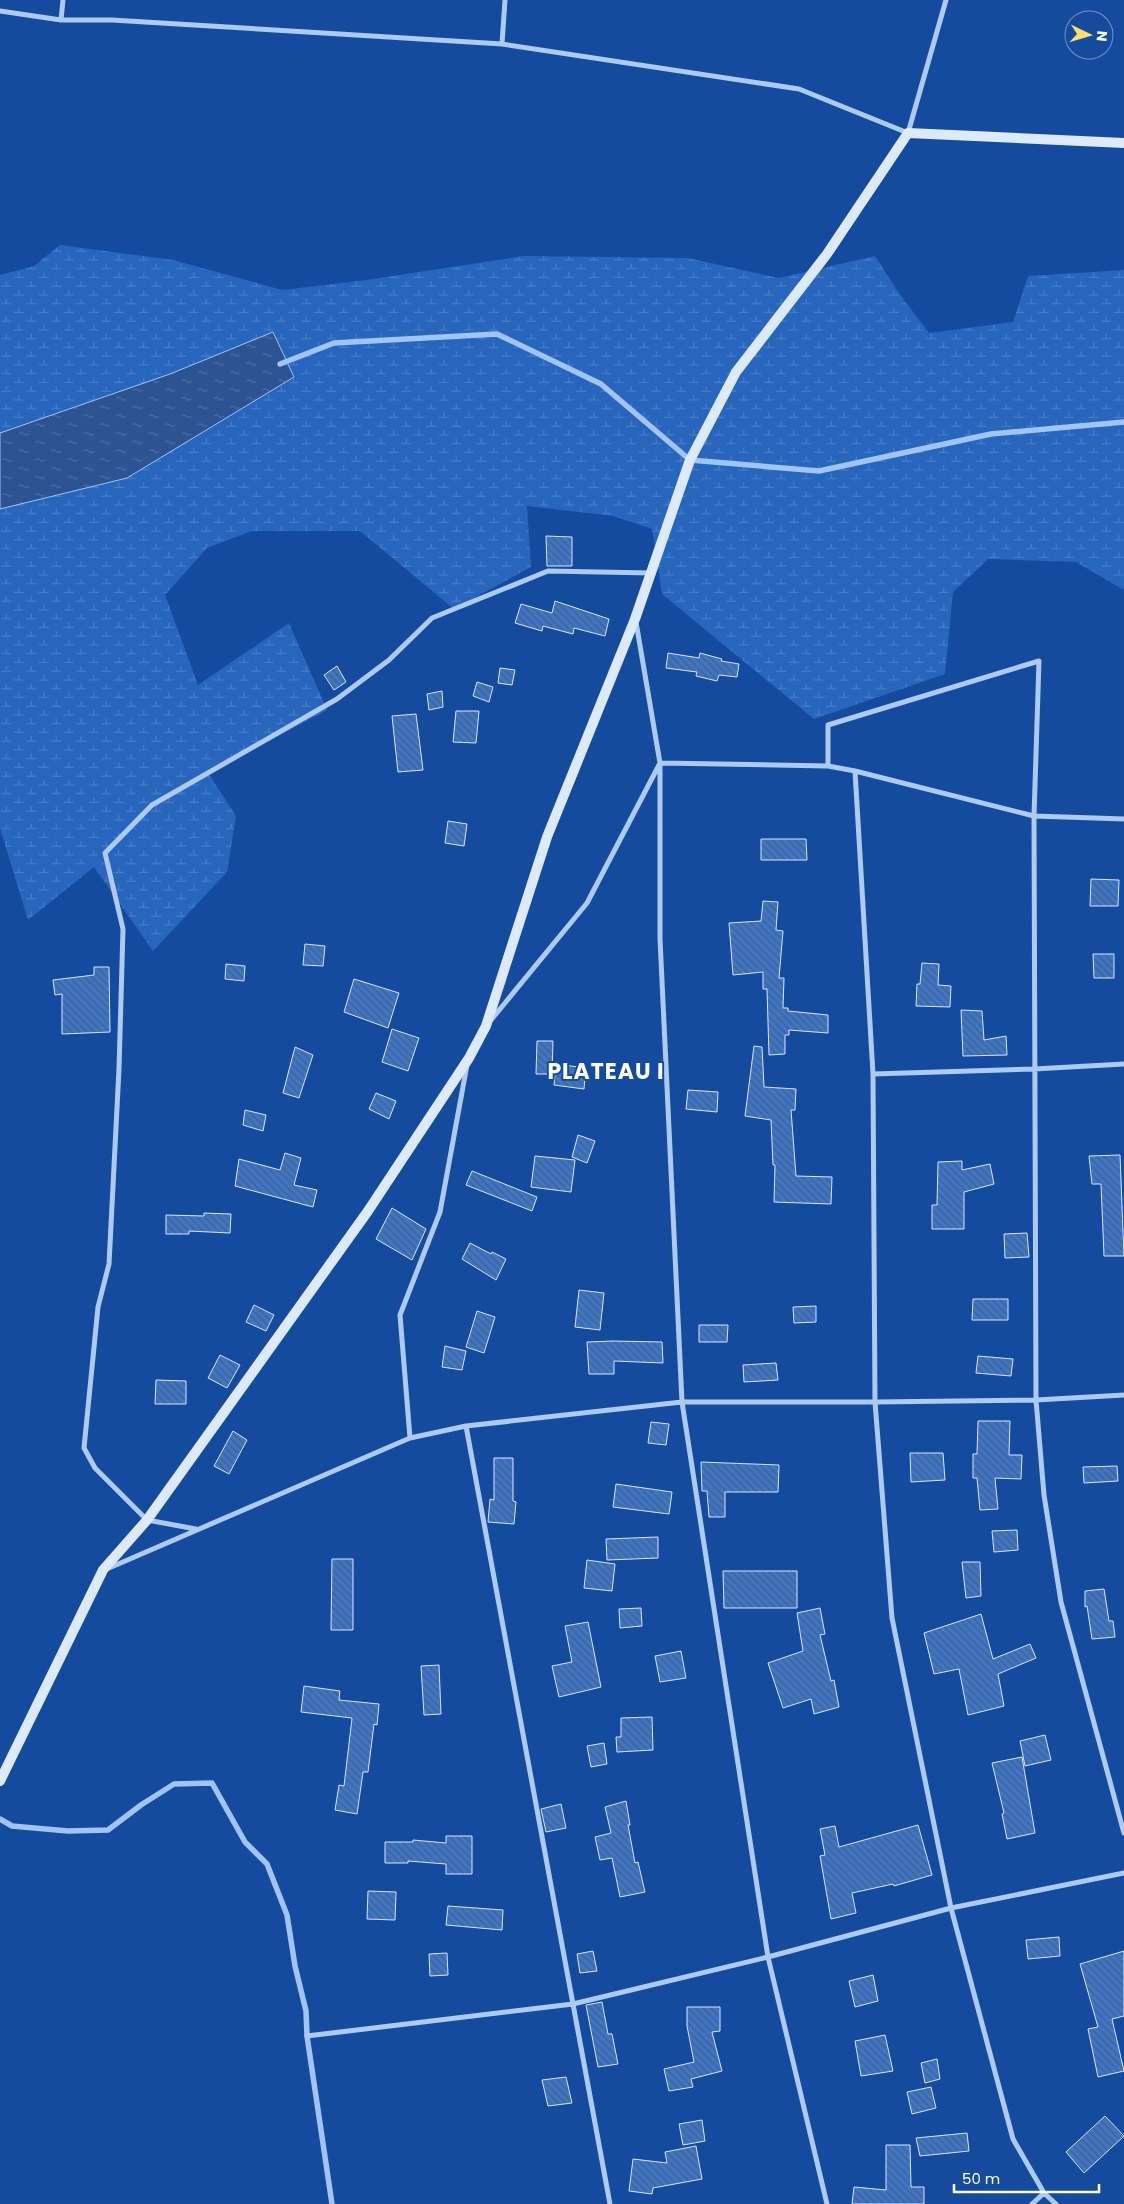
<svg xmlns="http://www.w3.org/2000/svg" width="1124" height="2204" viewBox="0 0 1124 2204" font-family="Poppins,sans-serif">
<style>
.wetland{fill:url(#wetland-marsh)}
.water{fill:url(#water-ripples);stroke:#a0c4f6}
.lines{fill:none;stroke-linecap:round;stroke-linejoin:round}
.stream{stroke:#a0c4f6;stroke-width:5.5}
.building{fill:url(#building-back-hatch);stroke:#d6e6fd}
.street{stroke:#adcaf3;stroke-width:5}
.secondary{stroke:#dde9fd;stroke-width:10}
.labels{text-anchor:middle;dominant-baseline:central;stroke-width:4;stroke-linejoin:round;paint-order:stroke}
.district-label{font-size:22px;font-weight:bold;letter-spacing:1px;fill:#fff;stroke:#154b9f}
</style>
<defs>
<pattern id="wetland-marsh" width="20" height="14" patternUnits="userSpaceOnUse" patternTransform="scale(1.25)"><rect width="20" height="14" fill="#2865bd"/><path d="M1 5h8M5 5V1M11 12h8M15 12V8" fill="none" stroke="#487cc7"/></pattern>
<pattern id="water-ripples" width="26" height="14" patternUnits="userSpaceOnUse" patternTransform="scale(1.25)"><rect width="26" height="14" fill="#2c5493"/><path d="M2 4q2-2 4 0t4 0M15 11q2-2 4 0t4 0" fill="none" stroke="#4c6ea3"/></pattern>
<pattern id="building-back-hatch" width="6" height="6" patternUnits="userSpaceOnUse" patternTransform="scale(1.25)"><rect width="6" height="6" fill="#3e75c5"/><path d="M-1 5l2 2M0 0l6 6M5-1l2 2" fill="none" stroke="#456088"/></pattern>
</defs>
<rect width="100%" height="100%" fill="#154b9f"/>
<!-- wetland -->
<path class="wetland" d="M 60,245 L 173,260 L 282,290 L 366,280 L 524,256 L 688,258 L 779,278 L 875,256 L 901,296 L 929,333 L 1013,322 L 1028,276 L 1124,270 L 1124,590 L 1076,562 L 988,559 L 953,592 L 945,674 L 814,719 L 662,594 L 652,529 L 613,516 L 527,506 L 531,567 L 454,609 L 360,531 L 252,531 L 207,548 L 165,595 L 198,685 L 289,623 L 327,710 L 208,773 L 236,816 L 227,872 L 153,951 L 94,867 L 28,920 L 0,828 L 0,275 L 34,266 Z"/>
<!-- water -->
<path class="water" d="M 273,332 L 294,377 L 127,478 L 0,509 L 0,433 L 170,374 Z"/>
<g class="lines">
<!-- stream -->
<path class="stream" d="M 280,364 L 334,343 L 497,334 L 601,384 L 690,460 L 819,471 L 991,434 L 1124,422
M 0,1819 L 12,1826 L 68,1831 L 108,1830 L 141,1805 L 174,1784 L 212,1783 L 245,1842 L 267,1864 L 287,1915 L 295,1966 L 306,2011 L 307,2036 L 332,2204"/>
</g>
<!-- building -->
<path class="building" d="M 546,536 L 572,537 L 572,566 L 547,566 Z
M 555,601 L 609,619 L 605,636 L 574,628 L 573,634 L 543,626 L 542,631 L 515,623 L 521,604 L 552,613 Z
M 668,653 L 699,658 L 700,653 L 722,659 L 721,661 L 739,664 L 737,677 L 719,675 L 717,681 L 696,676 L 697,672 L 666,668 Z
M 337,666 L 346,682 L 334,690 L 324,675 Z
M 500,668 L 515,670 L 512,685 L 498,683 Z
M 477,682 L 493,687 L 489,702 L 473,696 Z
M 442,691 L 443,707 L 429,710 L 427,694 Z
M 456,711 L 479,711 L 476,743 L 453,742 Z
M 416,714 L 423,770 L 398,772 L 392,716 Z
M 448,821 L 467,824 L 464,846 L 445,843 Z
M 761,839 L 806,839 L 807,860 L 761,860 Z
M 1091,879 L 1119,880 L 1118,906 L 1090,906 Z
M 763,901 L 778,902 L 776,930 L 783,931 L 779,978 L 784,978 L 783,1008 L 788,1008 L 788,1011 L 828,1015 L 828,1033 L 789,1030 L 789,1035 L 785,1035 L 785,1054 L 769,1055 L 767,989 L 763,989 L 763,972 L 733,975 L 729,923 L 761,921 Z
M 305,944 L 325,946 L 323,966 L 303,965 Z
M 1093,954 L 1114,954 L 1114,978 L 1094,978 Z
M 922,963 L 939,964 L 938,985 L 951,986 L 950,1007 L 916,1006 L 917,984 L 920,984 Z
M 226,964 L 245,966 L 244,981 L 225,979 Z
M 94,967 L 109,967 L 110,1032 L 62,1034 L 62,994 L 55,995 L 53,980 L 94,975 Z
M 354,979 L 399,993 L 388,1028 L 344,1012 Z
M 961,1010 L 982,1011 L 984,1040 L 1006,1036 L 1007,1055 L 963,1056 Z
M 392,1029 L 419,1038 L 408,1071 L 382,1062 Z
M 537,1041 L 553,1041 L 552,1074 L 536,1074 Z
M 754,1046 L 762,1047 L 764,1087 L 796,1089 L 795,1110 L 791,1110 L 796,1176 L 832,1177 L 831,1204 L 774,1202 L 775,1165 L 773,1165 L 771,1120 L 745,1116 Z
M 295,1047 L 313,1055 L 299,1098 L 283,1093 Z
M 556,1064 L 586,1068 L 584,1089 L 554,1085 Z
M 688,1090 L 718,1092 L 717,1112 L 686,1109 Z
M 376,1093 L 396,1101 L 389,1119 L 369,1109 Z
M 245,1110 L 266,1115 L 263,1131 L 243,1125 Z
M 578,1135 L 595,1141 L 587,1163 L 572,1157 Z
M 285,1153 L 301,1158 L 294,1185 L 317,1190 L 313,1207 L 235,1186 L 239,1159 L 280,1170 Z
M 1120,1155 L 1124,1256 L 1104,1256 L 1101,1184 L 1092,1184 L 1089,1156 Z
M 535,1156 L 575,1160 L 571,1192 L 531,1187 Z
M 962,1161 L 962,1170 L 990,1164 L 994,1184 L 964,1192 L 964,1229 L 932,1229 L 932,1205 L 937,1205 L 938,1162 Z
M 472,1171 L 537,1197 L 532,1211 L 466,1185 Z
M 392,1208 L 426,1229 L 412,1260 L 376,1239 Z
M 204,1213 L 231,1214 L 230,1233 L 189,1231 L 189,1234 L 166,1234 L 166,1215 L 204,1216 Z
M 1027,1233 L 1029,1257 L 1005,1258 L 1004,1234 Z
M 470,1243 L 491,1254 L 492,1252 L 506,1259 L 496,1280 L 462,1259 Z
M 579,1290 L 604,1293 L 600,1330 L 575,1327 Z
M 973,1299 L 1008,1299 L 1008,1320 L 972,1320 Z
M 254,1305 L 274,1315 L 266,1331 L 246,1322 Z
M 816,1306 L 816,1322 L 794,1323 L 793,1307 Z
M 477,1311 L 495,1317 L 484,1353 L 466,1347 Z
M 699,1325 L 728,1325 L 727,1342 L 699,1342 Z
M 613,1341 L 662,1342 L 663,1363 L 614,1361 L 614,1374 L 589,1374 L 587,1342 Z
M 445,1346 L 466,1351 L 462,1370 L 442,1367 Z
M 220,1355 L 240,1365 L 227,1388 L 208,1378 Z
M 978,1356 L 1013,1359 L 1011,1376 L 976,1373 Z
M 776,1363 L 778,1380 L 744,1382 L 743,1365 Z
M 156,1380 L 186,1381 L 186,1404 L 155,1404 Z
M 978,1421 L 1010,1421 L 1009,1455 L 1022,1455 L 1021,1479 L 995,1478 L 998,1509 L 980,1510 L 977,1478 L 973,1478 L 973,1454 L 977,1454 Z
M 651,1422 L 669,1424 L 666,1445 L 648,1443 Z
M 233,1431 L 247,1440 L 229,1474 L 214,1466 Z
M 910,1453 L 943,1453 L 945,1480 L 911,1482 Z
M 494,1458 L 513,1458 L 513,1501 L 516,1502 L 514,1524 L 488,1522 L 490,1499 L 494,1500 Z
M 701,1462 L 779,1465 L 778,1492 L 725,1492 L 725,1517 L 709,1517 L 707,1491 L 702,1491 Z
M 1117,1466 L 1118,1481 L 1084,1483 L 1083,1467 Z
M 616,1484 L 672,1492 L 669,1514 L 613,1507 Z
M 1017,1530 L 1018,1550 L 994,1552 L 992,1531 Z
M 658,1537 L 658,1558 L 607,1560 L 606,1539 Z
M 332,1559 L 353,1559 L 353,1630 L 331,1630 Z
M 587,1560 L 615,1564 L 612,1591 L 584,1588 Z
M 962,1562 L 980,1562 L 981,1596 L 966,1598 Z
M 723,1571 L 797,1571 L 797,1608 L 724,1608 Z
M 1104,1589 L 1109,1621 L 1113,1621 L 1115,1637 L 1092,1639 L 1087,1606 L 1085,1607 L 1085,1591 Z
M 641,1608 L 642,1626 L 620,1628 L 619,1609 Z
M 820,1608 L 825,1634 L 820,1635 L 831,1681 L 834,1680 L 839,1707 L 814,1714 L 811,1699 L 783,1708 L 768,1663 L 803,1651 L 797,1613 Z
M 981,1614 L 993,1659 L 1030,1644 L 1036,1658 L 998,1674 L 1004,1706 L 968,1715 L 959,1669 L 934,1674 L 924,1633 Z
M 588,1622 L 601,1687 L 559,1697 L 552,1666 L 572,1662 L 565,1626 Z
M 681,1651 L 686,1678 L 660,1682 L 655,1656 Z
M 439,1665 L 441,1714 L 424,1715 L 421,1666 Z
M 304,1686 L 340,1691 L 339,1700 L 379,1704 L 377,1725 L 374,1724 L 368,1772 L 363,1772 L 357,1814 L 335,1810 L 339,1785 L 344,1786 L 352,1718 L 301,1712 Z
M 652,1717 L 653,1750 L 617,1752 L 616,1737 L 621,1737 L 621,1718 Z
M 1045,1735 L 1051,1760 L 1025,1766 L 1020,1741 Z
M 604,1743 L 607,1764 L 591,1767 L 587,1746 Z
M 1022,1757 L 1035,1833 L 1007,1839 L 1002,1814 L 1004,1813 L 992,1763 Z
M 626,1801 L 630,1825 L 628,1825 L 635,1863 L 638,1862 L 645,1892 L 620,1897 L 612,1858 L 600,1860 L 595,1837 L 611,1833 L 605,1807 Z
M 561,1804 L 566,1828 L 546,1832 L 541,1809 Z
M 918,1825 L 932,1875 L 894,1886 L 893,1884 L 852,1893 L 856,1913 L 831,1919 L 820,1856 L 825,1855 L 820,1829 L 835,1826 L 839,1847 Z
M 446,1836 L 472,1836 L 472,1874 L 446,1874 L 446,1864 L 408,1861 L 408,1863 L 385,1863 L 385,1842 L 413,1842 L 413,1840 L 446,1843 Z
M 368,1891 L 396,1892 L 395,1920 L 367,1919 Z
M 448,1906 L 503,1910 L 502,1930 L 446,1925 Z
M 1059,1937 L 1060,1956 L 1028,1959 L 1026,1940 Z
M 593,1951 L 597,1971 L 580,1973 L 577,1954 Z
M 1124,1951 L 1124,2016 L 1112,2019 L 1124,2071 L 1098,2077 L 1088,2029 L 1098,2027 L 1080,1964 Z
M 447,1953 L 448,1975 L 430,1976 L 429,1954 Z
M 873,1975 L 878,2001 L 855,2007 L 849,1981 Z
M 602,2002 L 608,2034 L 612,2034 L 618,2064 L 598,2067 L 586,2005 Z
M 687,2007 L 720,2007 L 720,2031 L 712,2032 L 722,2071 L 691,2079 L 693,2087 L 669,2091 L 664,2069 L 694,2062 L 687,2026 Z
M 885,2035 L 893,2071 L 861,2076 L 855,2041 Z
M 937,2059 L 940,2079 L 925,2083 L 921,2063 Z
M 566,2077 L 572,2103 L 548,2106 L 542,2080 Z
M 931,2087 L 936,2108 L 912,2114 L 907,2092 Z
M 1105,2116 L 1124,2136 L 1084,2173 L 1066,2152 Z
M 702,2120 L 705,2141 L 683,2145 L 679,2124 Z
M 967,2133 L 969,2151 L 920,2156 L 916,2138 Z
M 886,2145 L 910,2145 L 911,2187 L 924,2187 L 924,2204 L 852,2204 L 854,2187 L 886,2190 Z
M 696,2146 L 702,2179 L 653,2188 L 652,2194 L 629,2191 L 633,2159 L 667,2163 L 665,2152 Z"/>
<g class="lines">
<!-- street -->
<path class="street" d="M 0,11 L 61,20 L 112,20 L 502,44 L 799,89 L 908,133 L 946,0
M 61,20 L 63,0
M 502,44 L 505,0
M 636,622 L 660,763 L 660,939 L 682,1402 L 768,1957 L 827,2204
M 828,766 L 828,725 L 1039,661 L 1034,816 L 1036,1400 L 1044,1495 L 1061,1602 L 1124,1833
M 855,771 L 873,1074 L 875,1402 L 892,1618 L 951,1908 L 1013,2139 L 1044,2193 L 1056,2204
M 491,1020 L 587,903 L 660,763 L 828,766 L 855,771 L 1034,816 L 1124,819
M 873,1074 L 1034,1069 L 1124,1064
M 466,1426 L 610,2204
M 410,1438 L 400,1315 L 440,1212 L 467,1065
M 196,1529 L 147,1520 L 95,1468 L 84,1448 L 98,1307 L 109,1264 L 119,1069 L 123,929 L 105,853 L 152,805 L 337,699 L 389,660 L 432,618 L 548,571 L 651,573
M 109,1568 L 410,1438 L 466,1426 L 682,1402 L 875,1402 L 1036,1400 L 1124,1395
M 307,2036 L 573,2004 L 768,1957 L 951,1908 L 1124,1873
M 1032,2204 L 1044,2193"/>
<!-- secondary -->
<path class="secondary" d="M 0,1781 L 103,1570 L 147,1520 L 368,1211 L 469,1058 L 486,1026 L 547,837 L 635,619 L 690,460 L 736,372 L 827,254 L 908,133 L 1124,143"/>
</g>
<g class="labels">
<!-- district labels -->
<g class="district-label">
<text x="606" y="1071">PLATEAU I</text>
</g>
</g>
<!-- north arrow -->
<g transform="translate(1089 35) rotate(95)"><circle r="24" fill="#154b9f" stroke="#7393c5"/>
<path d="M0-4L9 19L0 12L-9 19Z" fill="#ffdc70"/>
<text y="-8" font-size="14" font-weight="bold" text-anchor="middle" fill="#ffffff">N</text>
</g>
<!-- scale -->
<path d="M954 2184v8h145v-8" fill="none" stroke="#ffffff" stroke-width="2.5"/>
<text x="962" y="2184" font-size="15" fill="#ffffff" stroke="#154b9f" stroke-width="4" paint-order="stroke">50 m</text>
</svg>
